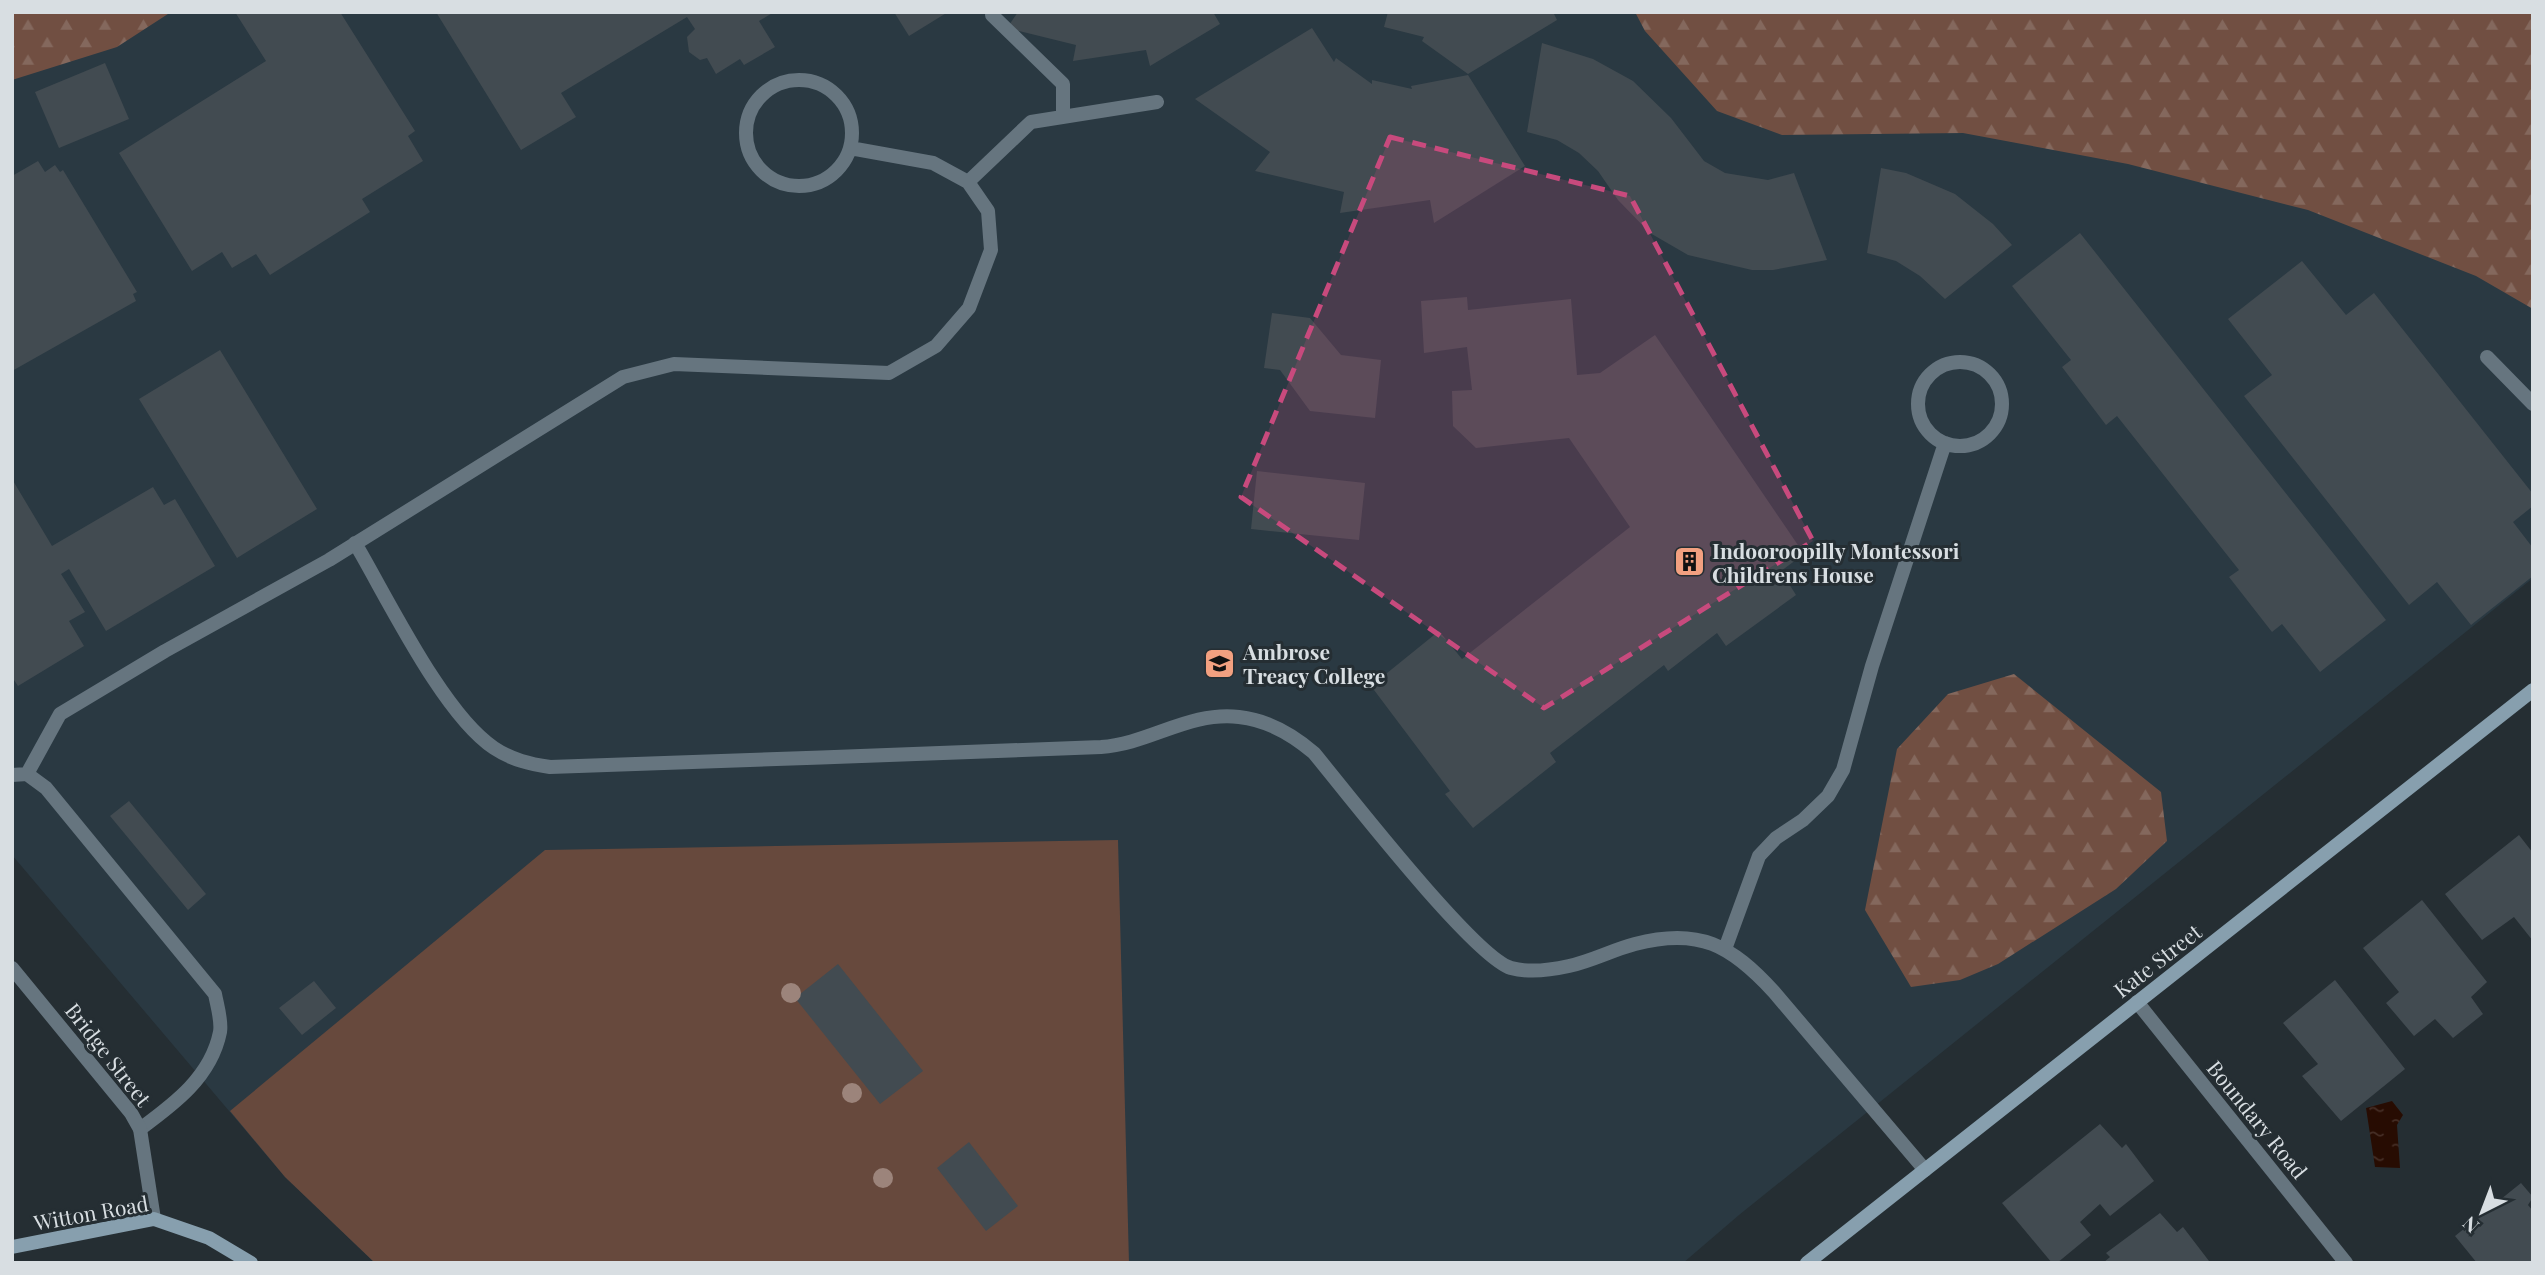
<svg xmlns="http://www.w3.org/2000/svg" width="2545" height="1275" viewBox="0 0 2545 1275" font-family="'Playfair Display',serif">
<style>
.built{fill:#2a3942}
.forest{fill:url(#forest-firs)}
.park{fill:#67493d}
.water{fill:url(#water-ripples)}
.building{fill:#424b51}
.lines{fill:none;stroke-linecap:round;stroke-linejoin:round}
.lane{stroke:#66757f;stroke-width:14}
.street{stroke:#66757f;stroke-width:14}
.secondary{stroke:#879fae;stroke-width:14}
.tree{fill:#9c847b}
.marked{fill:#c84a7d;fill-opacity:0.2;stroke:#c84a7d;stroke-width:5;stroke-dasharray:14 9;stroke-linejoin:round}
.labels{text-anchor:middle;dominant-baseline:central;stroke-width:6;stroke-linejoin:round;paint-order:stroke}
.poi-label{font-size:21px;font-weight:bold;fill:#d8dee2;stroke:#252e33;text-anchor:start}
.street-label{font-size:21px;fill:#d8dee2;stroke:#252e33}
</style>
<defs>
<pattern id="forest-firs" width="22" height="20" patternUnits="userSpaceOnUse" patternTransform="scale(1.75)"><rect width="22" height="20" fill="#714f42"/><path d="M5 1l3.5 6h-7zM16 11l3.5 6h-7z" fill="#84685d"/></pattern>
<pattern id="water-ripples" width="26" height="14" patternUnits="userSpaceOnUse" patternTransform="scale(1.75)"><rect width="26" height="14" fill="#270c02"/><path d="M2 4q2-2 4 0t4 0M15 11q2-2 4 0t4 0" fill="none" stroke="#462f27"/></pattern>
</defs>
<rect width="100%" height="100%" fill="#252e33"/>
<!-- built -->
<path class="built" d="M 12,12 L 2253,12 L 2533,303 L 2533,578 L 1739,1215 L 1683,1263 L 375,1263 L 285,1177 L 12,855 Z"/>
<!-- forest -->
<path class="forest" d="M 12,12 L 171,12 L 117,47 L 12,80 Z
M 1635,12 L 2533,12 L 2533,309 L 2476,276 L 2308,210 L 2128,164 L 1963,133 L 1782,135 L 1717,111 L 1645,31 Z
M 2014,674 L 2161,792 L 2167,841 L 2116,889 L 1998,964 L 1960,980 L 1911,987 L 1865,910 L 1897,749 L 1948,694 Z"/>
<!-- park -->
<path class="park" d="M 1118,840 L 1129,1263 L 375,1263 L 285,1177 L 230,1111 L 545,850 Z"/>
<!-- water -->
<path class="water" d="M 2392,1101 L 2403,1115 L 2397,1125 L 2400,1168 L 2375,1167 L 2366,1108 Z"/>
<!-- building -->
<path class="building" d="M 235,12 L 340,12 L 415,131 L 408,136 L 423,161 L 362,199 L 370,212 L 270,275 L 256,254 L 232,268 L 222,252 L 192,271 L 119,153 L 266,61 Z
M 436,12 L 774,12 L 759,21 L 775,47 L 744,65 L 740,59 L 716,74 L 707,58 L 700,60 L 689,52 L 687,37 L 695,29 L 687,17 L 561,93 L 576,117 L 521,150 Z
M 894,12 L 948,12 L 909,36 Z
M 1018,12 L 1213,12 L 1220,24 L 1150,66 L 1146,50 L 1073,61 L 1076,45 L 1007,28 Z
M 1388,12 L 1553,12 L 1557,20 L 1468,74 L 1422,41 L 1424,37 L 1384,27 Z
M 1312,28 L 1334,62 L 1336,58 L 1372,84 L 1372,80 L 1412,89 L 1411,86 L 1468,75 L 1525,166 L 1434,223 L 1430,200 L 1340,213 L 1344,192 L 1255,171 L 1270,152 L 1195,99 Z
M 1542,43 L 1593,59 L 1633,81 L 1671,118 L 1704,161 L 1725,173 L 1768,180 L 1794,173 L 1827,260 L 1773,270 L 1752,270 L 1688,255 L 1650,233 L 1618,200 L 1598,171 L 1579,153 L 1557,140 L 1527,132 Z
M 105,63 L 129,119 L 59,148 L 35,92 Z
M 38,161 L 45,172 L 55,165 L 60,172 L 63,170 L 137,292 L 133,294 L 136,301 L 12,371 L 12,176 Z
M 1881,168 L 1906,173 L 1955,194 L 1993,224 L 2012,245 L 1945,299 L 1920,276 L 1896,261 L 1867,253 Z
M 2080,233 L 2386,620 L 2320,672 L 2282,624 L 2272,632 L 2229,577 L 2239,570 L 2117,416 L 2106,425 L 2062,367 L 2071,360 L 2012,286 Z
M 2302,261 L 2346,315 L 2374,293 L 2533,494 L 2533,506 L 2513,522 L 2533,548 L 2533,576 L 2471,625 L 2437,582 L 2409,605 L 2244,396 L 2272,375 L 2228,319 Z
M 1467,297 L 1468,310 L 1571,299 L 1577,375 L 1600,373 L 1655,335 L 1804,554 L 1781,571 L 1796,595 L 1726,646 L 1717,633 L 1668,671 L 1664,665 L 1550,753 L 1556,762 L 1473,828 L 1445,794 L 1450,791 L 1371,686 L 1439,631 L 1462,659 L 1630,527 L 1569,438 L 1476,448 L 1453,426 L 1452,391 L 1472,390 L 1467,347 L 1424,353 L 1421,301 Z
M 1272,313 L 1310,318 L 1341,355 L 1381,360 L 1375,418 L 1310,411 L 1280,370 L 1264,368 Z
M 220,350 L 317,509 L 237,558 L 139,399 Z
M 1257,471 L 1365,483 L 1359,540 L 1251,529 Z
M 12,479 L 52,546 L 153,487 L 164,505 L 175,499 L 215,566 L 106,631 L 69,569 L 61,574 L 85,612 L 69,621 L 84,646 L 18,686 L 12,677 Z
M 129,801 L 206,894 L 188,910 L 110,816 Z
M 2519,835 L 2533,853 L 2533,941 L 2514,917 L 2482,940 L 2445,894 Z
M 2422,900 L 2487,982 L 2471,997 L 2483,1014 L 2453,1038 L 2435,1019 L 2414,1036 L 2386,1003 L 2399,992 L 2363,948 Z
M 838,964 L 923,1071 L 880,1104 L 795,998 Z
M 2335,980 L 2405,1069 L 2341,1121 L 2302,1076 L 2318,1064 L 2283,1023 Z
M 314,981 L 336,1008 L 302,1035 L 279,1008 Z
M 2100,1124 L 2122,1148 L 2126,1144 L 2154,1181 L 2110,1216 L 2100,1204 L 2080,1222 L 2091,1235 L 2057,1263 L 2052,1263 L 2002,1203 Z
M 969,1142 L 1018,1206 L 986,1231 L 937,1168 Z
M 2521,1183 L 2533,1197 L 2528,1205 L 2533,1211 L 2533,1263 L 2477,1263 L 2455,1236 Z
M 2160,1213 L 2177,1232 L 2183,1227 L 2209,1261 L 2103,1263 L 2110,1257 L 2106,1253 Z"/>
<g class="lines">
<!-- lane -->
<path class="lane" d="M 992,15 L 1063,84 L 1063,117
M746 133a53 53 0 1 1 106 0a53 53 0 1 1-106 0Z
M 968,182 L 1031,122 L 1157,102
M 2487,357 L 2533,404
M1918 404a42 42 0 1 1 84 0a42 42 0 1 1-84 0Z
M 355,543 C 388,599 443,714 494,748 C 512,760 530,764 550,767 C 734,760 917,755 1101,747 C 1149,744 1189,711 1239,717 C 1268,720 1293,735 1314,753 C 1346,792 1474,957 1511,968 C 1529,973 1551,970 1569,966 C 1592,961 1612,950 1635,944 C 1699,927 1731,945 1774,992 L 1925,1170
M 27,774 L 60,714 L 165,651 L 329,560 L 623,377 L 674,364 L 889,373 L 936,346 L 969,308 L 991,250 L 988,211 L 968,182 L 933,163 L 850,148
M 12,775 L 27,774 L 46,788 L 215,994 C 217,1005 222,1021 220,1032 C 211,1077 174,1104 140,1129
M 1725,949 L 1759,856 L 1776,838 L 1803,820 L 1828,796 L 1843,770 L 1872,666 L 1945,443"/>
<!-- street -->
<path class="street" d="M 12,968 L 131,1113 L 140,1129 L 154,1219
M 2137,1002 L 2346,1263"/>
<!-- secondary -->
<path class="secondary" d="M 12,1247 L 154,1219 L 209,1238 L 251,1263
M 1807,1263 L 2533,690"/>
</g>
<!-- trees -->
<g class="tree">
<circle cx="791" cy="993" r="10"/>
<circle cx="852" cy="1093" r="10"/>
<circle cx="883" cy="1178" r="10"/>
</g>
<!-- marked area -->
<path class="marked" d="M 1390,137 L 1630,196 L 1813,541 L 1544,708 L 1241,497 Z"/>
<!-- icons -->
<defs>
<symbol id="building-square" viewBox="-11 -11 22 22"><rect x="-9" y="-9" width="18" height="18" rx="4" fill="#f2a080" stroke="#252e33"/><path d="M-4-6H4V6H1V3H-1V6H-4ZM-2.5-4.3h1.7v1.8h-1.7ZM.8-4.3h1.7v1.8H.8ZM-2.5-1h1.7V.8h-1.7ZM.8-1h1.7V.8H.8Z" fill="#111"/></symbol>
<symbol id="school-square" viewBox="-11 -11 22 22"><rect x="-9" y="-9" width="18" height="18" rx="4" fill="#f2a080" stroke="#252e33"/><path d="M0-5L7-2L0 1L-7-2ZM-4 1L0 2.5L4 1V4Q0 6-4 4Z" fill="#111"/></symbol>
</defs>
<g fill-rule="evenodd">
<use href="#building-square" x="1672" y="544" width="35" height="35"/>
<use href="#school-square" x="1202" y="646" width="35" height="35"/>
</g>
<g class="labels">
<!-- poi labels -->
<g class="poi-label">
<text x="1712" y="550">Indooroopilly Montessori<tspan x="1712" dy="24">Childrens House</tspan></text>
<text x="1243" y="651">Ambrose<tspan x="1243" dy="24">Treacy College</tspan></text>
</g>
<!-- street labels -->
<g class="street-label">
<text transform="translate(2157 960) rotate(-38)">Kate Street</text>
<text transform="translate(109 1054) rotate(52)">Bridge Street</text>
<text transform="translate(2258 1119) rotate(51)">Boundary Road</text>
<text transform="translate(91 1212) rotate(-10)">Witton Road</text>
</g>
</g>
<!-- border -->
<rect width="2545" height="1275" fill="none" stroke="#d8dee2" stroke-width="28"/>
<!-- north arrow -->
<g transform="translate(2482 1212) rotate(222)" stroke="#252e33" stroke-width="5" paint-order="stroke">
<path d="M0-5L12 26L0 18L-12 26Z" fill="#d8dee2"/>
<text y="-10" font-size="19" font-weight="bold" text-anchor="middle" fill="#d8dee2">N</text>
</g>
</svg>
